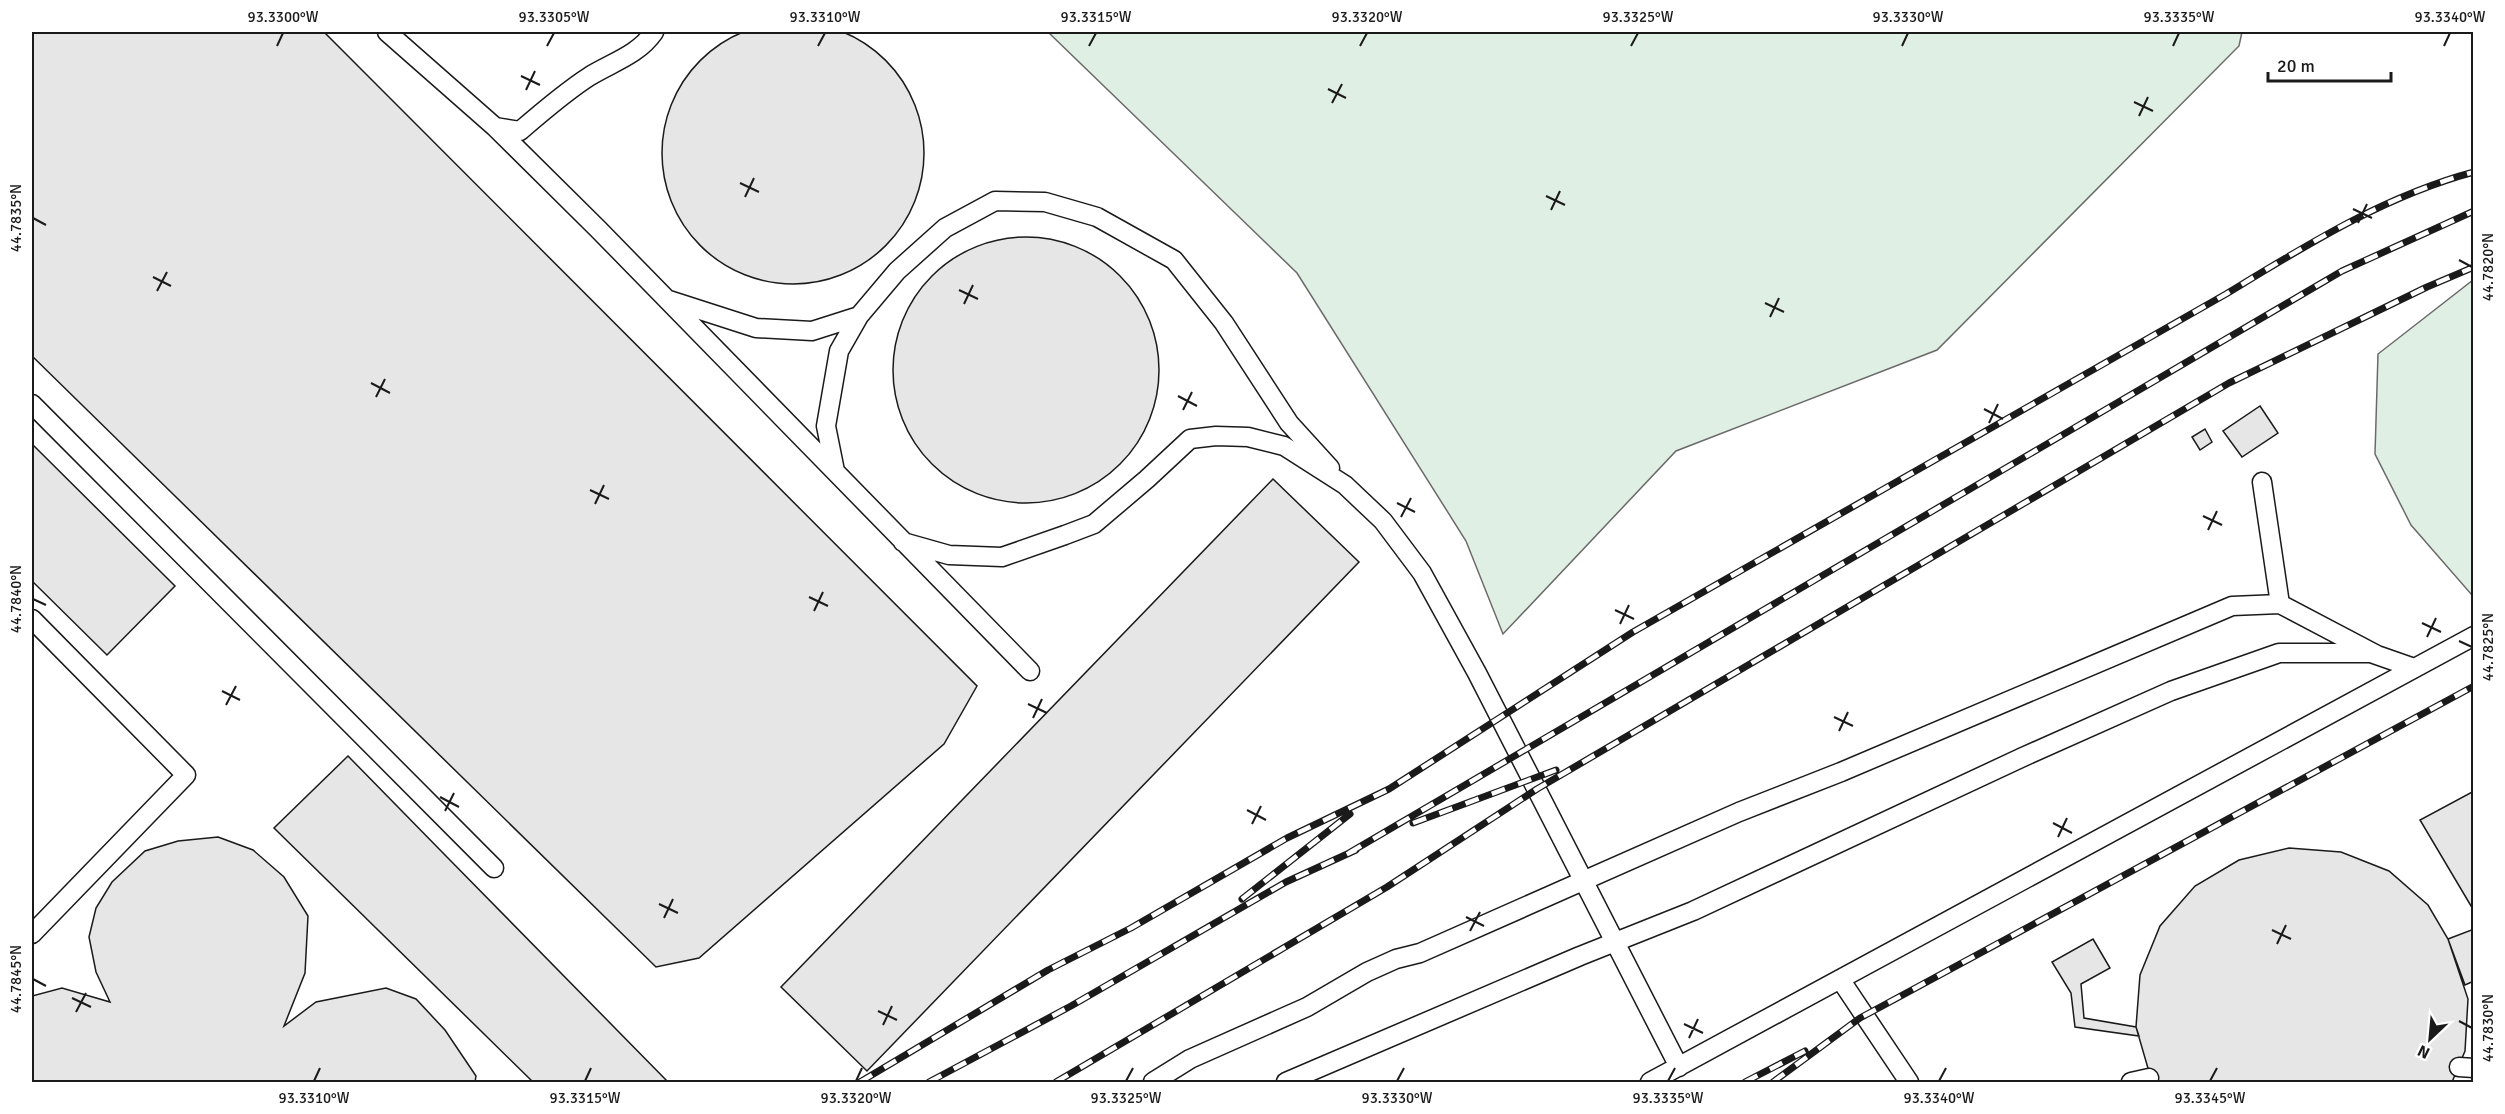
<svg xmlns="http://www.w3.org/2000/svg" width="2505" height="1114" viewBox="0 0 2505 1114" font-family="Signika,sans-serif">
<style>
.green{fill:#e0efe3;stroke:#6a6a6a;stroke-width:1.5}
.building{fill:#e6e6e6;stroke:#1a1a1a;stroke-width:1.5}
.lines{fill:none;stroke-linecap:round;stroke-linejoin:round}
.lane-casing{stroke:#1a1a1a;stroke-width:21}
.lane{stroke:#fff;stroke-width:18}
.rail-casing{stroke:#1a1a1a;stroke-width:7}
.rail{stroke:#fff;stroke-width:4.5;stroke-dasharray:14;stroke-linecap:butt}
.ticks{fill:none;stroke:#1a1a1a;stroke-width:2}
.neatline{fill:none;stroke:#1a1a1a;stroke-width:2}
.ticks-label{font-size:15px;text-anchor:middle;fill:#1a1a1a}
</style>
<rect width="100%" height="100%" fill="#fff"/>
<!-- green -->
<path class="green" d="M 1048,32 L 2242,32 L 2239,46 L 1937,350 L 1676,451 L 1503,634 L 1466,541 L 1297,273 Z
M 2473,280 L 2474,593 L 2471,594 L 2411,525 L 2375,454 L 2378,354 Z"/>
<!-- building -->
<path class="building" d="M662 153a131 131 0 1 1 262 0a131 131 0 1 1-262 0Z
M 32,32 L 324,32 L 977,686 L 944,744 L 699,958 L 656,967 L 32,356 Z
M893 370a133 133 0 1 1 266 0a133 133 0 1 1-266 0Z
M 2260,406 L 2278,433 L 2242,457 L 2223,431 Z
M 2205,429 L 2212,442 L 2200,450 L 2192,437 Z
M 32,444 L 175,586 L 107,655 L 32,581 Z
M 1273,479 L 1359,562 L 867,1071 L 781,987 Z
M 348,756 L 444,854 L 668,1082 L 533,1082 L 274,828 Z
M 2474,791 L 2474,911 L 2420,820 Z
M 218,837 L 253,850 L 284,877 L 308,916 L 305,973 L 284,1026 L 316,1002 L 386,988 L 416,999 L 445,1030 L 476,1076 L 475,1082 L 32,1082 L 32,996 L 62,988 L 110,1002 L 96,972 L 89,937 L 96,908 L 112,882 L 145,851 L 178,841 Z
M 2289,848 L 2341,852 L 2389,871 L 2428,905 L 2448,939 L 2468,999 L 2465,1051 L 2452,1082 L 2152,1082 L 2136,1027 L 2140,975 L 2160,926 L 2195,886 L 2239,860 Z
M 2474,929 L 2474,981 L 2465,985 L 2448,939 Z
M 2093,939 L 2110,968 L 2081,984 L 2084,1018 L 2136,1027 L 2139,1036 L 2075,1027 L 2071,993 L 2052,962 Z"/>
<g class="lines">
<defs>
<path id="lane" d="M 387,32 L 495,127 L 520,131 C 542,112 565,92 590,76 C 613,62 638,55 654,32
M 495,127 L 598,229 L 1030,671
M 669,300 L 756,328 L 812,331 L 859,316
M 32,404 L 494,868
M 835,471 L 826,426 L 839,351 L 859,316 L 897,271 L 945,228 L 995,201 L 1045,202 L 1097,217 L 1174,260 L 1224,323 L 1289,423 L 1330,468
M 2262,482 L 2280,604
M 903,542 L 949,555 L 1002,557 L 1065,535 L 1094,524 L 1147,479 L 1190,439 L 1216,436 L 1248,437 L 1284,446 L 1345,485 L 1383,521 L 1422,573 L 1477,673 L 1679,1067
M 32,619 L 186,775 L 32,934
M 1840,979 L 1909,1082
M 2459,1067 L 2474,1068
M 1153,1082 L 1190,1059 L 1307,1007 L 1367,972 L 1396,959 L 1420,953 L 1739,812 L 1841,772 L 2232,606 L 2280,604 L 2377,655
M 1286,1082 L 1580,956 L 1693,911 L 2023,757 L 2171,691 L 2279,653 L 2371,653 L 2414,668
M 1650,1082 L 2474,636
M 2131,1082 L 2149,1078"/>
</defs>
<!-- lane casing -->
<use href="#lane" class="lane-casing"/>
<!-- lane -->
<use href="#lane" class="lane"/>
<defs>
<path id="rail" d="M 1413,823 L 1556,770
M 1349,853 L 2342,271 L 2474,211
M 1242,899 L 1350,814
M 860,1082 L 1048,970 L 1131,928 L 1287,838 L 1389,789 L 1633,632 L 2226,294 C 2305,246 2384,196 2474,172
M 929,1082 L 1071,1006 L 1286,882 L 1356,850
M 1056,1082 L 1387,887 L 1537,789 L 2229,383 L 2427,287 L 2474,267
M 1745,1082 L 1805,1051
M 1773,1082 L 1860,1018 L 2474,686"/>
</defs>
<!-- rail casing -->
<use href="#rail" class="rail-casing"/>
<!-- rail -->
<use href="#rail" class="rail"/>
</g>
<!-- ticks -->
<path class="ticks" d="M 277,46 L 283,33M 547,46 L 554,33M 818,46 L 825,33M 1089,46 L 1096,33M 1360,46 L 1367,33M 1631,46 L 1638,33M 1902,46 L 1908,33M 2173,46 L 2179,33M 2444,46 L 2450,33M 521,76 L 540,85M 1328,89 L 1346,98M 526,90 L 535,71M 2134,102 L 2153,111M 1332,103 L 1342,84M 2139,116 L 2148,97M 740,183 L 759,192M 1546,196 L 1565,205M 745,197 L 754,178M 2353,209 L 2372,218M 1551,210 L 1560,191M 33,218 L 46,225M 2358,223 L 2367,204M 2459,260 L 2472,267M 153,277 L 171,286M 959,290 L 978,299M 157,291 L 167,272M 1765,303 L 1784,312M 964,304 L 973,285M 1770,317 L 1779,298M 371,383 L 390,393M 1178,396 L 1197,406M 376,397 L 385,379M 1984,409 L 2003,419M 1183,410 L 1192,392M 1989,423 L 1998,404M 590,490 L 609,499M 1397,503 L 1415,512M 595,504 L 604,485M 2203,516 L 2222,525M 1401,517 L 1411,498M 2208,530 L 2217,511M 809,597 L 828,606M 33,599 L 46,605M 1615,610 L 1634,619M 814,611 L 823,592M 2422,623 L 2441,632M 1620,624 L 1629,605M 2427,637 L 2436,618M 2459,641 L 2472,647M 222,691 L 240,700M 1028,704 L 1047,713M 226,705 L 236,686M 1834,717 L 1853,726M 1033,718 L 1042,699M 1839,731 L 1848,712M 440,797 L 459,807M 1247,810 L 1266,820M 445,811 L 454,793M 2053,823 L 2072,833M 1252,824 L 1261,806M 2058,837 L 2067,818M 659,904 L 678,913M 1466,917 L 1484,926M 664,918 L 673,899M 2272,930 L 2291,939M 1470,931 L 1480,912M 2277,944 L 2286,925M 33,979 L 46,986M 72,998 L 91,1007M 878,1011 L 897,1020M 76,1012 L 86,993M 2459,1021 L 2472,1028M 1684,1024 L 1703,1033M 883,1025 L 892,1006M 1689,1038 L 1698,1019M 314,1081 L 320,1068M 585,1081 L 591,1068M 856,1081 L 862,1068M 1126,1081 L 1133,1068M 1397,1081 L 1404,1068M 1668,1081 L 1675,1068M 1939,1081 L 1946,1068M 2210,1081 L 2217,1068"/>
<!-- border -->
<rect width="2505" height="1114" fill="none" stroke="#ffffff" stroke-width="66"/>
<!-- north arrow -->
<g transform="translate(2430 1039) rotate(206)" stroke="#ffffff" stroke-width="4.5" paint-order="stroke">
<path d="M0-4.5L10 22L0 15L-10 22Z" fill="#1a1a1a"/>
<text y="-9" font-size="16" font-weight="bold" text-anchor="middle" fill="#1a1a1a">N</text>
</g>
<!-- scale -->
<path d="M2268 72v9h123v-9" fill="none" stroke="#1a1a1a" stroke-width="3"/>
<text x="2277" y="72" font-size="18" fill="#1a1a1a" stroke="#ffffff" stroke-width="4.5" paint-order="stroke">20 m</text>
<rect x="33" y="33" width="2439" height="1048" class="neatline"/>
<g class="ticks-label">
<text x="283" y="22">93.3300°W</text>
<text x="554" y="22">93.3305°W</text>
<text x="825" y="22">93.3310°W</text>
<text x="1096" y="22">93.3315°W</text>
<text x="1367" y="22">93.3320°W</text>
<text x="1638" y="22">93.3325°W</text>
<text x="1908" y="22">93.3330°W</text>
<text x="2179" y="22">93.3335°W</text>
<text x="2450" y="22">93.3340°W</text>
<text transform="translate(16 218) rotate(-90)" y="5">44.7835°N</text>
<text transform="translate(2488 267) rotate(-90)" y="5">44.7820°N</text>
<text transform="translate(16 599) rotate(-90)" y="5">44.7840°N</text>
<text transform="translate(2488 647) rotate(-90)" y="5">44.7825°N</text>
<text transform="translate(16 979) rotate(-90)" y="5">44.7845°N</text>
<text transform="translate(2488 1028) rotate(-90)" y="5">44.7830°N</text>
<text x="314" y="1103">93.3310°W</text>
<text x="585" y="1103">93.3315°W</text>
<text x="856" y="1103">93.3320°W</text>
<text x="1126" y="1103">93.3325°W</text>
<text x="1397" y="1103">93.3330°W</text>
<text x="1668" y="1103">93.3335°W</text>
<text x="1939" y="1103">93.3340°W</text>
<text x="2210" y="1103">93.3345°W</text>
</g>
</svg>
